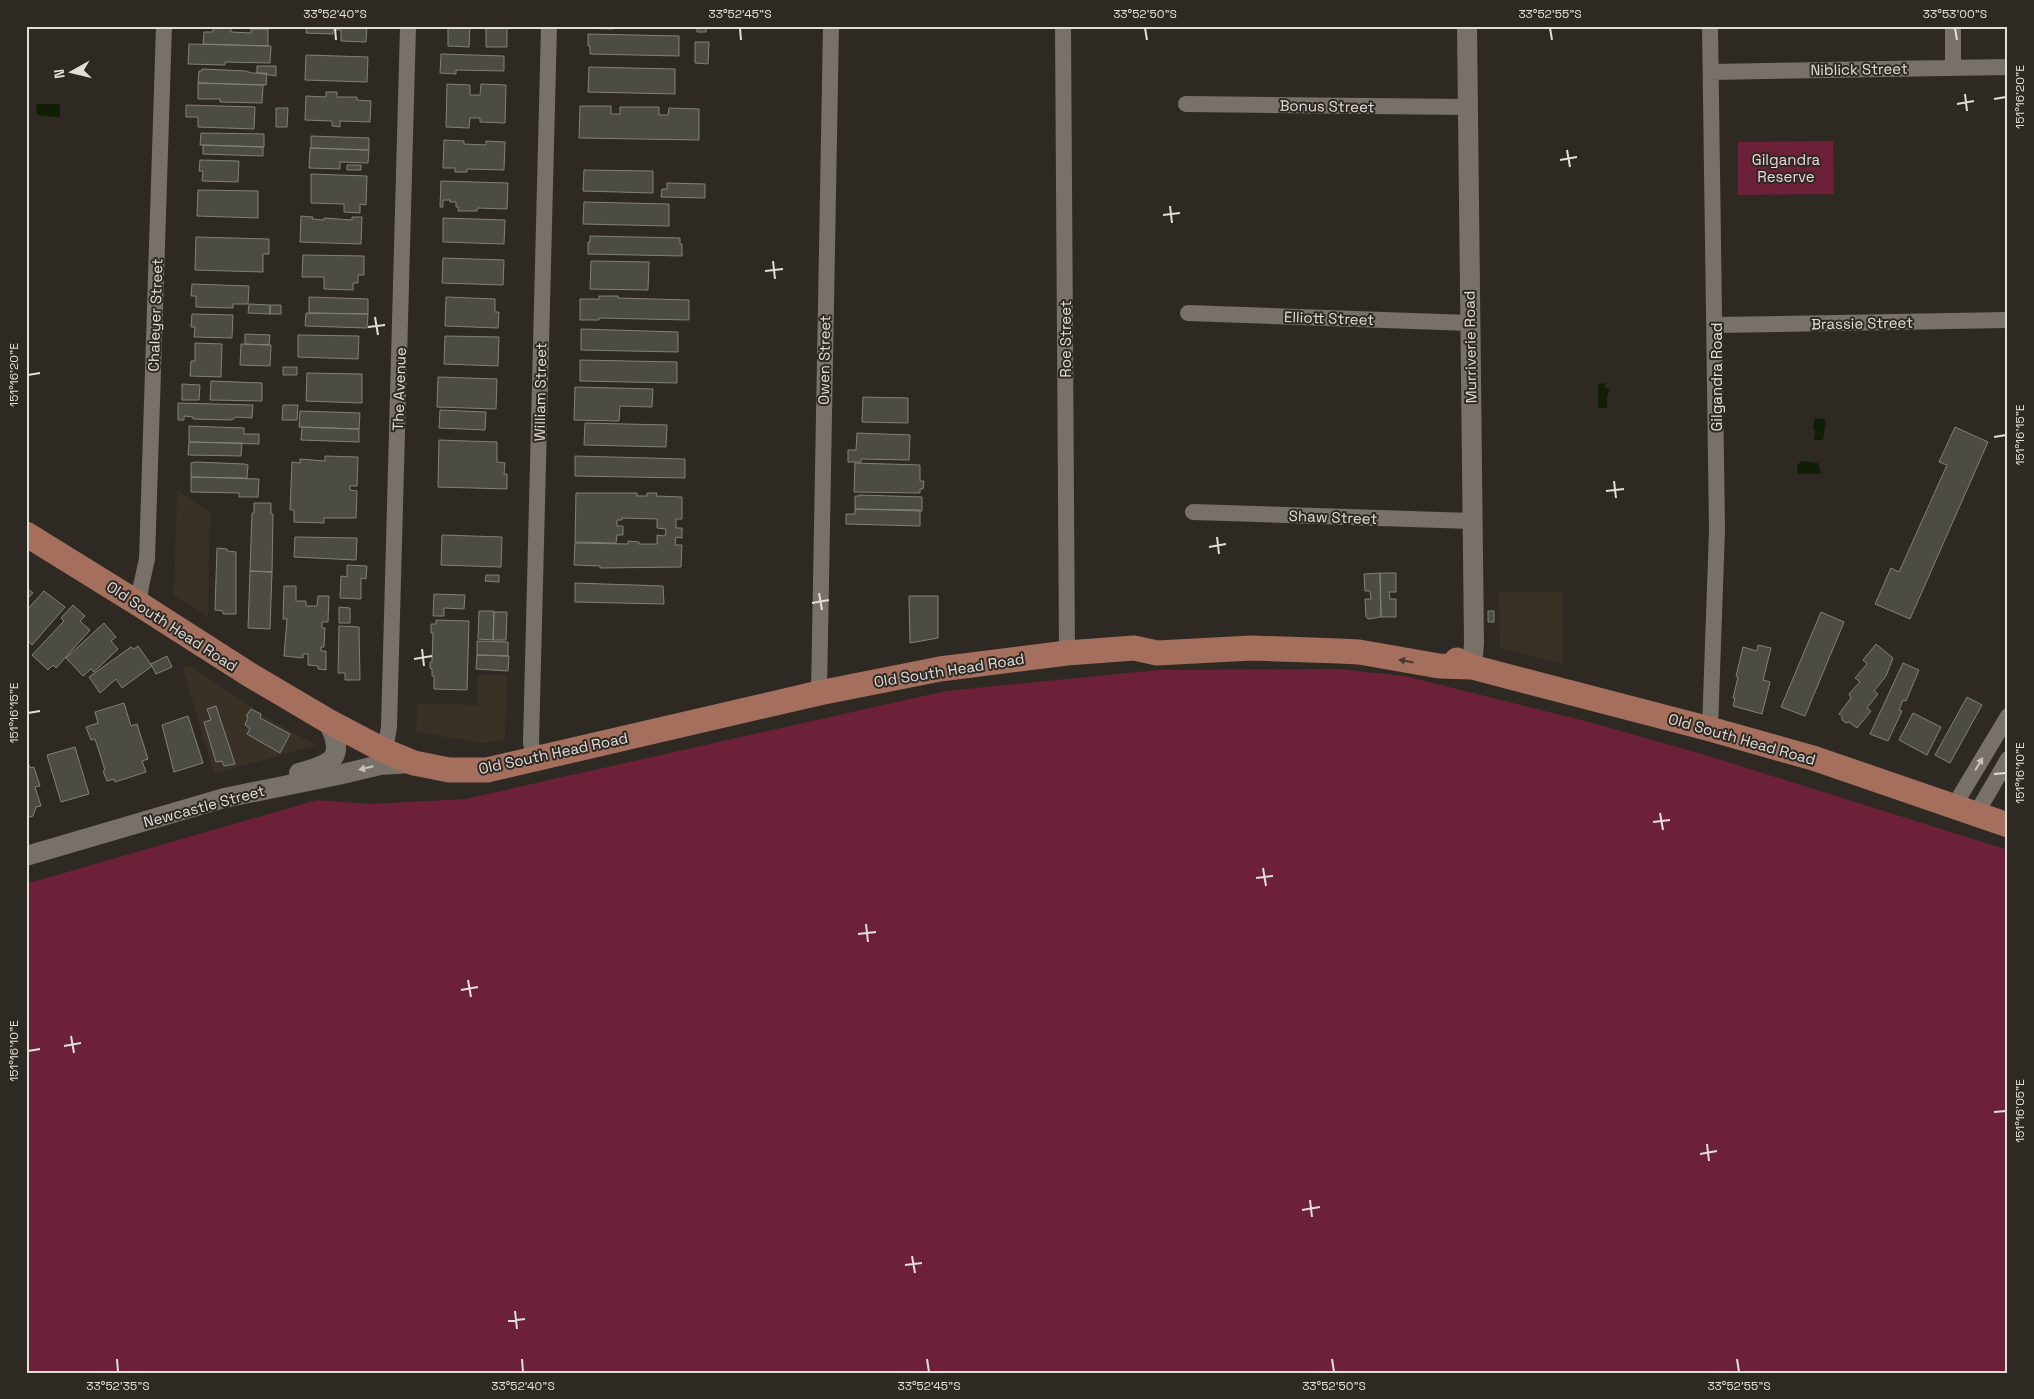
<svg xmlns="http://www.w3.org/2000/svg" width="2034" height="1399" viewBox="0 0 2034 1399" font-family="'Space Grotesk',sans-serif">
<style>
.built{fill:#3a3126}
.green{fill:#6c2138}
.water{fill:#101e05}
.building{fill:#4d4c44;stroke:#828178}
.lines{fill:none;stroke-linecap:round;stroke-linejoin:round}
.minor{stroke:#78716a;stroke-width:16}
.tertiary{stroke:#78716a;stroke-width:20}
.primary{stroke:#a46f5d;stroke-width:25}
.oneway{fill:#46372f}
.oneway2{fill:#c8c3be}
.ticks{fill:none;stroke:#e2deda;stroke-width:2}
.labels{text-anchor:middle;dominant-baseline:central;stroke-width:4;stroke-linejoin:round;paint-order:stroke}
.street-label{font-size:15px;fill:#e2deda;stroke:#2f2923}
.park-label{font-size:15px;fill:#f0d5da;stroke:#2f2923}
.neatline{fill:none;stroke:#e2deda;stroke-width:2}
.ticks-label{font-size:12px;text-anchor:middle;fill:#e2deda}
</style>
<rect width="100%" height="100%" fill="#2f2923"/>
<!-- built -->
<path class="built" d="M 177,490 L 210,512 L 208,616 L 174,595 Z
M 1499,592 L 1562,592 L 1563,664 L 1500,648 Z
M 188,665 L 269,719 L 316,745 L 214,774 L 183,668 Z
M 478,675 L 507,675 L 505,740 L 482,743 L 416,732 L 417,703 L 478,705 Z"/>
<!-- green -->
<path class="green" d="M 1833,141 L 1834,194 L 1738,195 L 1738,142 Z
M 1338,669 L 1405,676 L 1589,722 L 1702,754 L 2008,850 L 2008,1373 L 26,1373 L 26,884 L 317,800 L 371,804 L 465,799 L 946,691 L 1157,670 Z"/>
<!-- water -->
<path class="water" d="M 36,104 L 60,104 L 60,116 L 57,117 L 37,115 Z
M 1605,383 L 1605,388 L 1610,389 L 1607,396 L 1607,408 L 1598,408 L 1598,384 Z
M 1815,418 L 1824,419 L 1826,421 L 1823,440 L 1814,440 L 1815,432 L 1813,428 Z
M 1801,461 L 1818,463 L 1821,474 L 1797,474 L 1797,466 Z"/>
<!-- building -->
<path class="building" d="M 213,26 L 231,27 L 231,32 L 251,33 L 251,29 L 268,29 L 268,46 L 203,44 L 204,32 L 213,32 Z
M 307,26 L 367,26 L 366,42 L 341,41 L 341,30 L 333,30 L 333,34 L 306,33 Z
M 448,26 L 470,26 L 469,47 L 448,46 Z
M 486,26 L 507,26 L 507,47 L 486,47 Z
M 579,26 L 613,26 L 613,29 L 579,28 Z
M 697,26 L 706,26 L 706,32 L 697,32 Z
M 588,34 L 679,36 L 679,56 L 590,54 L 590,46 L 588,46 Z
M 695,42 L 709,42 L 708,64 L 695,63 Z
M 189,44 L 271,46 L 270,63 L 225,62 L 225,65 L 188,64 Z
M 441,54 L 504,56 L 504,71 L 456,70 L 456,74 L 440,73 Z
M 306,55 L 368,57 L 367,82 L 305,80 Z
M 257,66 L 276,66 L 276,76 L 257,73 Z
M 589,67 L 675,69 L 675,94 L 588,92 Z
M 202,69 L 246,71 L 251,73 L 267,73 L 266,85 L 198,83 L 199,71 L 202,71 Z
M 198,83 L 263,85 L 262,103 L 220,102 L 220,99 L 198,99 Z
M 447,84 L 470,85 L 470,95 L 480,95 L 481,84 L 506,85 L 505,123 L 480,122 L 480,118 L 470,118 L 469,128 L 446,127 Z
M 326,92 L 337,92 L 337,97 L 357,97 L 357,100 L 371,101 L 370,122 L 340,121 L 340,127 L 332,126 L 332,121 L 305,120 L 306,96 L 326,97 Z
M 186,105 L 255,107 L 254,129 L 198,127 L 198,117 L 186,117 Z
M 580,106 L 611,106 L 611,114 L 620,114 L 620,107 L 659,107 L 659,115 L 668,115 L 669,108 L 699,109 L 699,140 L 579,138 Z
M 276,108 L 288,108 L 287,127 L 276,127 Z
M 201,133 L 264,134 L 264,147 L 200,145 Z
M 311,136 L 369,138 L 369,150 L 311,148 Z
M 444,140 L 464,141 L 464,144 L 486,145 L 486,141 L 505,142 L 504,170 L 467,169 L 467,172 L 455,172 L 455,168 L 443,168 Z
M 203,145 L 263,147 L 263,156 L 203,154 Z
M 310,148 L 369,150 L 368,163 L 340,162 L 340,169 L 309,168 Z
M 200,160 L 239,161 L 238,182 L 202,181 L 203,171 L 199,171 Z
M 347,165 L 361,165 L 361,170 L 347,170 Z
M 584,170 L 653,171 L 653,193 L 583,191 Z
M 311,174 L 367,176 L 366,205 L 360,204 L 360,213 L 344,212 L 344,204 L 311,203 Z
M 441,181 L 508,183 L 507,209 L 478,208 L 477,211 L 458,211 L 459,207 L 456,207 L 456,202 L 450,202 L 450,200 L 443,200 L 443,207 L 440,207 Z
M 667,183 L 705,184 L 705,198 L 661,197 L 662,189 L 667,189 Z
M 198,190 L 258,191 L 258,218 L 197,216 Z
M 584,202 L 669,204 L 669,226 L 583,224 Z
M 301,216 L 313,217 L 312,219 L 324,220 L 324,218 L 352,220 L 352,217 L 362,217 L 361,244 L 300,242 Z
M 443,218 L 505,220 L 504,244 L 443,242 Z
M 590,236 L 680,238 L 680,244 L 682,244 L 682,256 L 588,254 L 588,242 L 590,242 Z
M 196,237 L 269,239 L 269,254 L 263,254 L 263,272 L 195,270 Z
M 303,255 L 364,256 L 364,275 L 358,275 L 358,283 L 353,283 L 353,290 L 324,289 L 324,277 L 302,277 Z
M 443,258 L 504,260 L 503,285 L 442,283 Z
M 591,261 L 649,262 L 648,290 L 590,289 Z
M 192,284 L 249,286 L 248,304 L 233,304 L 233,308 L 196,307 L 196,296 L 191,296 Z
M 599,296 L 618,296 L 618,298 L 689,300 L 689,320 L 599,318 L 599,320 L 580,320 L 580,299 L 599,299 Z
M 309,297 L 368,299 L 368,314 L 309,313 Z
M 446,297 L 495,299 L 495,312 L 499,312 L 498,328 L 445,326 Z
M 249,304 L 270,305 L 270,314 L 248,313 Z
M 270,305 L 281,305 L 281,314 L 270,314 Z
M 306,313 L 368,314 L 367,328 L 305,326 Z
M 192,314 L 233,315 L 232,338 L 194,337 L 195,327 L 191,327 Z
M 581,329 L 678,332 L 678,352 L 581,350 Z
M 245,334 L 270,335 L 269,345 L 245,344 Z
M 298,335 L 359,336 L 358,359 L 298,357 Z
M 445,336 L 499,337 L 498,366 L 444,364 Z
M 195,343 L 222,344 L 221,377 L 190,376 L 191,361 L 195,361 Z
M 241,344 L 271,345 L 270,366 L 240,365 Z
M 580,360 L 677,362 L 677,383 L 580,381 Z
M 283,367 L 297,367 L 297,375 L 283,375 Z
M 307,373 L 362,374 L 362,403 L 306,401 Z
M 438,377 L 497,379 L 496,409 L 437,407 Z
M 211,381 L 262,383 L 262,401 L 210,400 Z
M 182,384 L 200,385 L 199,400 L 182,400 Z
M 575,387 L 653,389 L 652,407 L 620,406 L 619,421 L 574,420 Z
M 863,397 L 908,398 L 908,423 L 862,422 Z
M 178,403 L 253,405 L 252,418 L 236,417 L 232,420 L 193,419 L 193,417 L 184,416 L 184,420 L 178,420 Z
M 283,405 L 298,405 L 297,420 L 282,420 Z
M 440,410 L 486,412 L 485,430 L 439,428 Z
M 300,411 L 360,413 L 359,429 L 299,427 Z
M 585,423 L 667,425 L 666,447 L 584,445 Z
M 189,426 L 244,428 L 244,434 L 259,434 L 259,444 L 189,442 Z
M 302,427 L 359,429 L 359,442 L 301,440 Z
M 1955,427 L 1988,442 L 1910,619 L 1875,604 L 1891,568 L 1899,572 L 1947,465 L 1939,462 Z
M 857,433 L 910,435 L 909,460 L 861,459 L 861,462 L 848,462 L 848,450 L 856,450 Z
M 439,440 L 497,442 L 497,462 L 505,463 L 504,474 L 507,474 L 507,489 L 438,487 Z
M 189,442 L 242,443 L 241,456 L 188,455 Z
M 325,456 L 358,457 L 357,486 L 350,486 L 350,490 L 357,491 L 356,518 L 324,518 L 324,523 L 294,522 L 294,510 L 290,510 L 292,462 L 300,463 L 300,459 L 325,461 Z
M 575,456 L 685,459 L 685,478 L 575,476 Z
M 196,462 L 244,464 L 248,465 L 247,478 L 191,477 L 191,463 Z
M 855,463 L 920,465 L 920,481 L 924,481 L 923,489 L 920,489 L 920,493 L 854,492 Z
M 191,477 L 259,479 L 258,497 L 239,497 L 239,493 L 191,492 Z
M 576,493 L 637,493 L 637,496 L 647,496 L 647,493 L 657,493 L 656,496 L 682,497 L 682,519 L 676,519 L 676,528 L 682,528 L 682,538 L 676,537 L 675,545 L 682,545 L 681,567 L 600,568 L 600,566 L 574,565 L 575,543 L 628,544 L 628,541 L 639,542 L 639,544 L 657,544 L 657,535 L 665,536 L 666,529 L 657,528 L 657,519 L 622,518 L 622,520 L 617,520 L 617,526 L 623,526 L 623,535 L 617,535 L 616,543 L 575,542 Z
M 859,495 L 922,497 L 922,511 L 855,509 L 855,496 L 859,496 Z
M 254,503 L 271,503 L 271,514 L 273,514 L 272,572 L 250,571 L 252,513 L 254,513 Z
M 855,509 L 920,510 L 920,526 L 846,524 L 846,514 L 855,514 Z
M 442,535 L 502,537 L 501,567 L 441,565 Z
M 295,537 L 357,538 L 356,560 L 294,557 Z
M 217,548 L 227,549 L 227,551 L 236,552 L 236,614 L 223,614 L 223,611 L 215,610 Z
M 347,565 L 367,566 L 366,579 L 361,578 L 361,599 L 340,598 L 341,576 L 347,577 Z
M 250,571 L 272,572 L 270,629 L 248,628 Z
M 1380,573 L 1381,617 L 1368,619 L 1366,617 L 1365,599 L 1371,599 L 1370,591 L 1365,591 L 1364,574 Z
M 1380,573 L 1396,573 L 1396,592 L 1389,592 L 1390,599 L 1396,599 L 1396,617 L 1381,617 Z
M 486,575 L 499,575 L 499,582 L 485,581 Z
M 575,583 L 663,586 L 664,604 L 575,602 Z
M 284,586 L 296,586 L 296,601 L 306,601 L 306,606 L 317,606 L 318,596 L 329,596 L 328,622 L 322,622 L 322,628 L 325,628 L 324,647 L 321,647 L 321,651 L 326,651 L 326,670 L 318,669 L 318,666 L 308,665 L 308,654 L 303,654 L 303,658 L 284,656 L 287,619 L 283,619 Z
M 26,588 L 33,593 L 26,600 Z
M 44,591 L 65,607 L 32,645 L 26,639 L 26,611 Z
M 434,594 L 465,595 L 464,609 L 444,608 L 444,616 L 433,616 Z
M 909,596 L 938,596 L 938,638 L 910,643 Z
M 73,605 L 85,616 L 80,621 L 90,630 L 56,668 L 53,665 L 48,670 L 32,655 L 64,621 L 61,618 Z
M 339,607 L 350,608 L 350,623 L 339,623 Z
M 479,611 L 494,611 L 493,640 L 478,639 Z
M 1488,611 L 1494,611 L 1494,622 L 1488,622 Z
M 494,612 L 507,612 L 506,640 L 493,640 Z
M 1821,612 L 1844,622 L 1805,716 L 1781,707 Z
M 436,620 L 469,621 L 467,690 L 434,689 L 434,676 L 432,676 L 432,669 L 430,668 L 430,662 L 432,662 L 433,633 L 431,633 L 431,624 L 436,624 Z
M 104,623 L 116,637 L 111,641 L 118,649 L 94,672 L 91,669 L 83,676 L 66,658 Z
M 339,626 L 359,627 L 360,680 L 345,680 L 345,673 L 338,673 Z
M 477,641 L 508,642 L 508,656 L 477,655 Z
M 1876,644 L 1893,658 L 1886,676 L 1874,691 L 1878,694 L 1867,708 L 1871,711 L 1857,728 L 1849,722 L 1846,723 L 1842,720 L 1842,716 L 1839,714 L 1851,698 L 1849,694 L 1860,682 L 1855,678 L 1867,664 L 1863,660 Z
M 1758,645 L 1771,648 L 1763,680 L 1770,682 L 1762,714 L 1733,706 L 1735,698 L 1733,698 L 1738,677 L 1736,676 L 1743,647 L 1757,651 Z
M 138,646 L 152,666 L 122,688 L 116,679 L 100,693 L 89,677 L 131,647 L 134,649 Z
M 477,655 L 509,656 L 508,671 L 476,669 Z
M 167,656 L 172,667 L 156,674 L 151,664 Z
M 1903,663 L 1919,670 L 1906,701 L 1903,700 L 1899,710 L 1902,711 L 1888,741 L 1870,734 Z
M 1967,697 L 1982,705 L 1950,763 L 1935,755 Z
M 124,703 L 131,726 L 137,724 L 148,759 L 142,761 L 146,772 L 115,782 L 114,779 L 107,781 L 103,771 L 105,770 L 95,739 L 91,740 L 86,727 L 98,723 L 95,712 Z
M 216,706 L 235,764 L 224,766 L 222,761 L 216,762 L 204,722 L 211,720 L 207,709 Z
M 251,709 L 261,714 L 260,718 L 290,734 L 280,753 L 247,734 L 250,729 L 245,725 L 248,717 L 246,716 Z
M 1913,713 L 1941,727 L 1927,755 L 1899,740 Z
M 188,716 L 203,763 L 174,772 L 162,725 Z
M 75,747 L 89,794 L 61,802 L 47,755 Z
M 26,757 L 30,768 L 34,767 L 40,786 L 35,787 L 41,806 L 36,807 L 33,816 L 26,818 Z"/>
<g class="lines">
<!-- minor -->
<path class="minor" d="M 1063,26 L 1067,653
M 1953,26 L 1953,67
M 1711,72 L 2008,67
M 1186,104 L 1468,107
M 1188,313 L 1470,323
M 1715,325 L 2008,320
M 1193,512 L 1472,521
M 139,604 L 141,586 L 147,559 L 164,26
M 819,693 L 831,26
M 1710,729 L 1717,530 L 1710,26
M 385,751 L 389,727 L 408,26
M 534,758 L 531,742 L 549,26
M 1954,806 L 2008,716
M 1976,814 L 2008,759"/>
<!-- tertiary -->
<path class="tertiary" d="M 1467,26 L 1474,643 L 1472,667
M 299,773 C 335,763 345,758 328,721
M 26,856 L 224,798 L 338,775 L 380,765 L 412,763"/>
<!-- primary -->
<path class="primary" d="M 26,534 L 139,604 L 250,675 L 328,721 L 385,751 L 414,763 L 449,770 L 487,770 L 819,693 L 940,669 L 1067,653 L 1134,648 L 1157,653 L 1252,648 L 1339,651 L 1359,652 L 1439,666 L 1472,667
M 1457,660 L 1472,667 L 1710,729 L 1813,758 L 2008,825"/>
</g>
<!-- one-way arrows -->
<defs><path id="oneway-solid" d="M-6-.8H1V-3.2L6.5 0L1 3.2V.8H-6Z" transform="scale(1.25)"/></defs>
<use class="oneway" href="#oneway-solid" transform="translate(1406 661) rotate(-169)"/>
<g class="oneway2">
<use href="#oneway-solid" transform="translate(1979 764) rotate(-59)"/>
<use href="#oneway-solid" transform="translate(366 768) rotate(166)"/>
</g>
<!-- ticks -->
<path class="ticks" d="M 335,28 L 336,40M 740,28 L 741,40M 1145,28 L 1147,40M 1550,28 L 1552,40M 1955,28 L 1957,40M 1965,94 L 1967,111M 1994,99 L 2006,97M 1957,104 L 1974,101M 1567,150 L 1570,167M 1560,160 L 1577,157M 1170,206 L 1172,223M 1163,215 L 1180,213M 773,261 L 775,279M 765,271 L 783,269M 375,317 L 378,335M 368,327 L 385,325M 28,375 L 40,373M 1994,437 L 2006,435M 1614,481 L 1616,498M 1606,491 L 1624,489M 1217,537 L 1219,554M 1209,547 L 1226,544M 819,593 L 822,610M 812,603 L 829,600M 422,649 L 424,666M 414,659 L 432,656M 28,713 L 40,711M 1994,774 L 2006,773M 1660,813 L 1663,830M 1653,822 L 1670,820M 1263,868 L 1266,886M 1256,878 L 1273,876M 866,924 L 868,942M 858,934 L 876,932M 468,980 L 471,997M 461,990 L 478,987M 71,1036 L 74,1053M 64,1046 L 81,1043M 28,1051 L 40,1049M 1994,1112 L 2006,1111M 1707,1144 L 1709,1161M 1700,1154 L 1717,1151M 1310,1200 L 1312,1217M 1302,1210 L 1320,1207M 912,1256 L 915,1273M 905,1265 L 922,1263M 515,1311 L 517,1329M 508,1321 L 525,1319M 117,1359 L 118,1372M 522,1359 L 523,1372M 927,1359 L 929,1372M 1332,1359 L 1334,1372M 1737,1359 L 1739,1372"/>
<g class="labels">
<!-- street labels -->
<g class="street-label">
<text transform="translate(1859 69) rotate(-1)">Niblick Street</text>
<text transform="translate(1327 106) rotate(1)">Bonus Street</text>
<text transform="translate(155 315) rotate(-88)">Chaleyer Street</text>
<text transform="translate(1329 318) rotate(2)">Elliott Street</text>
<text transform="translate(1862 323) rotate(-1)">Brassie Street</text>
<text transform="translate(1065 339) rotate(-90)">Roe Street</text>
<text transform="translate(1470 347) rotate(-91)">Murriverie Road</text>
<text transform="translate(824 360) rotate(-89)">Owen Street</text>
<text transform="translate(1716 377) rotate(-90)">Gilgandra Road</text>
<text transform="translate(399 389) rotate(-88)">The Avenue</text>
<text transform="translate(540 392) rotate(-89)">William Street</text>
<text transform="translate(1333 517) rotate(2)">Shaw Street</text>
<text transform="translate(172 626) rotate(33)">Old South Head Road</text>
<text transform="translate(949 670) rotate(-9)">Old South Head Road</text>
<text transform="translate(1742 739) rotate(16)">Old South Head Road</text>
<text transform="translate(553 753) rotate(-12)">Old South Head Road</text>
<text transform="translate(204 806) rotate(-15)">Newcastle Street</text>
</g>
<!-- park labels -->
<g class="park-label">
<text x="1786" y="159">Gilgandra<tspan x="1786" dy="17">Reserve</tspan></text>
</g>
</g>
<!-- border -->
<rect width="2034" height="1399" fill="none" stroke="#2f2923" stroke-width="55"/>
<!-- north arrow -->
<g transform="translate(72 72) rotate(262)" stroke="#2f2923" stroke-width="4" paint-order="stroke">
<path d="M0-4L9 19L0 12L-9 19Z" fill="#e2deda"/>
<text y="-8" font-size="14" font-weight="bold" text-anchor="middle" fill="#e2deda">N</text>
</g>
<rect x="28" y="28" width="1978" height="1344" class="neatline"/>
<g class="ticks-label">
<text x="335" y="18">33°52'40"S</text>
<text x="740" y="18">33°52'45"S</text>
<text x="1145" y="18">33°52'50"S</text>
<text x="1550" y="18">33°52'55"S</text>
<text x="1955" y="18">33°53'00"S</text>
<text transform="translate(2020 97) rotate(-90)" y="4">151°16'20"E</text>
<text transform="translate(14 375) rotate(-90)" y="4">151°16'20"E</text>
<text transform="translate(2020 435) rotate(-90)" y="4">151°16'15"E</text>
<text transform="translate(14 713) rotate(-90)" y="4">151°16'15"E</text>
<text transform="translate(2020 773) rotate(-90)" y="4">151°16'10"E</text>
<text transform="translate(14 1051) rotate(-90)" y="4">151°16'10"E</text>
<text transform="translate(2020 1111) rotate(-90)" y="4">151°16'05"E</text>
<text x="118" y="1390">33°52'35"S</text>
<text x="523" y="1390">33°52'40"S</text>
<text x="929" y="1390">33°52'45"S</text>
<text x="1334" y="1390">33°52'50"S</text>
<text x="1739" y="1390">33°52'55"S</text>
</g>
</svg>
